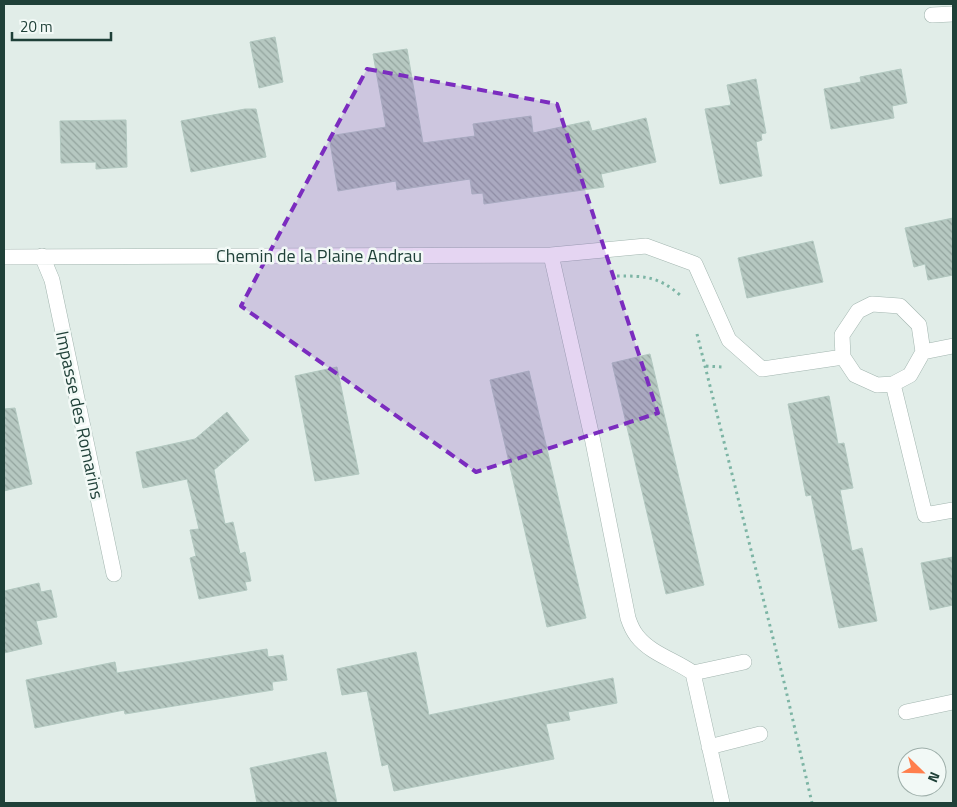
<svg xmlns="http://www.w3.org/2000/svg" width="957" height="807" viewBox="0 0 957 807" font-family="'Titillium Web',sans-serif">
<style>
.building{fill:url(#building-back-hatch);stroke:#b2c8c0}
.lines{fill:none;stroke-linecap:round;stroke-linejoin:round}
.minor-casing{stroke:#a3b6b0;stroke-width:16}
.path{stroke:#7db5a5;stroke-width:3;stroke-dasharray:2.5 4;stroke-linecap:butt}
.minor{stroke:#fff;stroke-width:15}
.marked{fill:#7b2cbf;fill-opacity:0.2;stroke:#7b2cbf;stroke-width:4;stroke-dasharray:10 6;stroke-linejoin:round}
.labels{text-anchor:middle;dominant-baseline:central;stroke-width:5;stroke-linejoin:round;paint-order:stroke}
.street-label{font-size:18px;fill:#1f4038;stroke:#f2f9f6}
</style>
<defs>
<pattern id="building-back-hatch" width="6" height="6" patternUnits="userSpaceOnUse" patternTransform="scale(1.25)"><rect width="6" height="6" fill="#b6c8c1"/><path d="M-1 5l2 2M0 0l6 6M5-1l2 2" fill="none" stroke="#93a49e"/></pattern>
</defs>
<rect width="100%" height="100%" fill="#e1ede8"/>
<!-- building -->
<path class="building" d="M 275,37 L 283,82 L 259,88 L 250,42 Z
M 407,49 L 423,143 L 475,136 L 473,124 L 531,116 L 533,133 L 589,121 L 592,131 L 646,118 L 656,162 L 601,174 L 604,187 L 484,204 L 483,193 L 472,194 L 470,179 L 397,190 L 396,181 L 338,191 L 329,136 L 386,127 L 373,54 Z
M 901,69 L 907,103 L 892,106 L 894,118 L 831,129 L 824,89 L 861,82 L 860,77 Z
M 756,79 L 766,133 L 761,134 L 762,140 L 756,142 L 762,176 L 720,184 L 705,109 L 731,105 L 727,85 Z
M 245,109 L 256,109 L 266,157 L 191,172 L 181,121 Z
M 126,120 L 127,167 L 96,169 L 96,162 L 61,163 L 60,121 Z
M 953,218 L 953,275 L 928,280 L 925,264 L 914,267 L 905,228 Z
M 813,241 L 823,282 L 747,298 L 738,258 Z
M 650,354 L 704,585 L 666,594 L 612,363 Z
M 337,367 L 359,474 L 315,481 L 295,376 Z
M 529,371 L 586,618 L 547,627 L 490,380 Z
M 829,396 L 838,444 L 844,443 L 853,488 L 840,490 L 852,551 L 862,548 L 877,621 L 839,628 L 811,495 L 806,496 L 788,404 Z
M 15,408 L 32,484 L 4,491 L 4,409 Z
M 227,412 L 249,440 L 214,470 L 225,524 L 233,522 L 240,554 L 245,552 L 251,581 L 245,582 L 247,590 L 199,599 L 190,558 L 196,556 L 190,530 L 199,529 L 187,479 L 143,488 L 136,452 L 195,439 Z
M 953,557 L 953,605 L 930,610 L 921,563 Z
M 39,583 L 41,592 L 51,590 L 57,617 L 36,621 L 42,644 L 4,653 L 4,591 Z
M 267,649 L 268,657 L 283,655 L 287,680 L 272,682 L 273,690 L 125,714 L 124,710 L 35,728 L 26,680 L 115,662 L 117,673 Z
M 416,652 L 429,715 L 613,678 L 617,703 L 568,712 L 570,720 L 546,724 L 554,759 L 394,791 L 388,764 L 382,766 L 367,691 L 342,695 L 337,669 Z
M 326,752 L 337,803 L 257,803 L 250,768 Z"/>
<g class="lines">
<defs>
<path id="minor" d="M 932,15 L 953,14
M 551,255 L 646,246 L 695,264 L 729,340 L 762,369 L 843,357
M 42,256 L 52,280 L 114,574
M 4,257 L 551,255 L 592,437 L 628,618 C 630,624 633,631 637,636 C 651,654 675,660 693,673 L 744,662
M 872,304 L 900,306 L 919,325 L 923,352 L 910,375 L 893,384 L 877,385 L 855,375 L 843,357 L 842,335 L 858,311 Z
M 923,352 L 953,346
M 893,384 L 925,515 L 953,510
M 693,673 L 722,803
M 906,712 L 953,702
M 709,747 L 760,734"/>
</defs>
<!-- minor casing -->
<use href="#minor" class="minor-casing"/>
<!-- path -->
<path class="path" d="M 617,276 C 644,276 658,276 680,295
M 697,334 L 785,686 L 812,803
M 706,366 L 723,367"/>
<!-- minor -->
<use href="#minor" class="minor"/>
</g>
<!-- marked area -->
<path class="marked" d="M 367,69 L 557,104 L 658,413 L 476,472 L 241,306 Z"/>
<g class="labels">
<!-- street labels -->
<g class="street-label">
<text x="319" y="255">Chemin de la Plaine Andrau</text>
<text transform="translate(80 415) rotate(78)">Impasse des Romarins</text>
</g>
</g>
<!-- border -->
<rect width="957" height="807" fill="none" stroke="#1f4038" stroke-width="10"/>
<!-- north arrow -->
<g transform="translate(922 772) rotate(113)"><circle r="24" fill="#f2f9f6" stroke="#9eafaa"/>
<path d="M0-4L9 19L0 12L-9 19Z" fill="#ff7f4d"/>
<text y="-8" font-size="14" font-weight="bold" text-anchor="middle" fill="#1f4038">N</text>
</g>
<!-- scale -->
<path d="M12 32v8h99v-8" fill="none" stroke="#1f4038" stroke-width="2.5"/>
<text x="20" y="32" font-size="15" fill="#1f4038" stroke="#f2f9f6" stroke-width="4" paint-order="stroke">20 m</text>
</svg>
